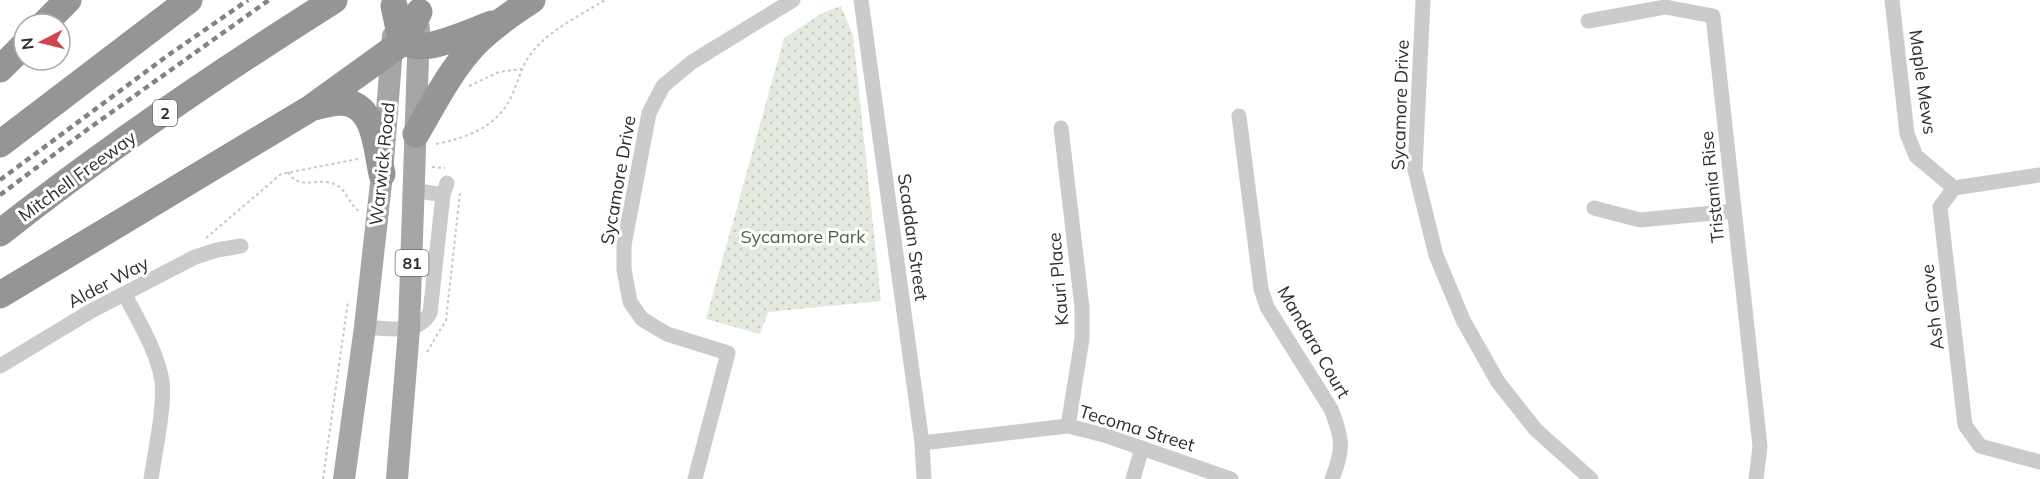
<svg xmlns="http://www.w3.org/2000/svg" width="2040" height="479" viewBox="0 0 2040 479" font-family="Mulish,sans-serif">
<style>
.grass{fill:url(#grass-dots)}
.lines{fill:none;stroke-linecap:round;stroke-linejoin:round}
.path{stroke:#c8c8c8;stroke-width:2;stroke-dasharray:3 3;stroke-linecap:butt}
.street{stroke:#cbcbcb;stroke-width:15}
.primary{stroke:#a6a6a6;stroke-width:22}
.highway{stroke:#959595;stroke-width:27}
.rail{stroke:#838383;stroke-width:4.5;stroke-dasharray:6 4.5;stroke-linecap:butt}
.labels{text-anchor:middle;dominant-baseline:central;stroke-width:6;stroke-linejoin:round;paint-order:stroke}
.shield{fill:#fff;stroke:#6d6d6d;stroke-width:1.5}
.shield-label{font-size:16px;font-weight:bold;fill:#2e2e2e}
.street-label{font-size:18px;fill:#2e2e2e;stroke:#fff}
.park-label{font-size:18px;fill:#516441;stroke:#fff}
</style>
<defs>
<pattern id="grass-dots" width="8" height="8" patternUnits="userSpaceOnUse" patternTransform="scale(1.5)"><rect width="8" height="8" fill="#e4e9dd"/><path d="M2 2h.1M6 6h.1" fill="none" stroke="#c4c8be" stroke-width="1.8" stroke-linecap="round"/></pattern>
</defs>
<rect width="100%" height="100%" fill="#fff"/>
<!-- grass -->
<path class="grass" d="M 841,6 L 853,35 L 881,301 L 768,312 L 760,334 L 706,319 L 784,38 L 824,12 Z"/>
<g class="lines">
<!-- path -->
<path class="path" d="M 469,86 L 499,72 L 522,69
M 436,144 C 470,137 499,126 513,93 C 519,78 523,63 533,51 C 551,29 581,15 605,0
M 432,167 L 445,168
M 288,172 C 299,191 317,177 334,184 C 347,189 349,205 359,211
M 206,238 L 281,174 L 358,159
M 427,352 L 446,320 L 460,193
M 323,479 L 348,301"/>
<!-- street -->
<path class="street" d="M 861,0 L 922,443 L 924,479
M 1423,0 L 1415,170 L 1436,255 L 1463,320 L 1498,382 L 1536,430 L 1591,479
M 1892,0 L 1907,134 L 1916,156 L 1954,188
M 1588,21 L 1665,7 L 1713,16 L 1760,446 L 1756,479
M 1239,116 L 1261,289 L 1267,307 L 1331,409 C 1343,439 1344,449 1332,479
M 1061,128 L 1082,307 L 1082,339 L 1068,426
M 2040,175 L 1954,188 L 1940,207 L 1965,425 L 1980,446 L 2040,462
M 414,190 L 443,195
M 1594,208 L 1640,220 L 1734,211
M 125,295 C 139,322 157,351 162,381 C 165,406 155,452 151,479
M 365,327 C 387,328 417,336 430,313 L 443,195 L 447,183
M 0,366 L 91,311 L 195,257 L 217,250 L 241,246
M 922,443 L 1068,426 L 1104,435 L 1231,479
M 695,479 L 728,353 L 667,334 L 642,319 L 630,302 L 624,269 L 624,245 L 649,113 L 663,86 L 692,62 L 793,0
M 1133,479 L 1142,448"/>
<!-- primary -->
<path class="primary" d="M 344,479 L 365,327 L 382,174 L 393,36
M 397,479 L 409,329 L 419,28"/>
<!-- highway -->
<path class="highway" d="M 394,6 C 397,17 398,34 406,42 C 421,56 475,30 492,24
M 44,24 L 68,0
M 0,69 L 24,45
M 314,107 C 323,105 332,102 342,102 C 376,104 376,148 382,174
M 416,134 C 434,103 451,69 476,43 C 493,26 512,13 532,0
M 0,144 L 189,0
M 0,233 C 106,149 220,72 334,0
M 0,295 L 311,108 L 404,41 L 419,12"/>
<!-- rail -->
<path class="rail" d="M 0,180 L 167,56 L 248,0
M 0,195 L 88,129 L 269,0"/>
</g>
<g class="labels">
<!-- shield labels -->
<g class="shield">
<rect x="153" y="100" width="24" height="26" rx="4.5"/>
<rect x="395.5" y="250" width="33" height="26" rx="4.5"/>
</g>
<g class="shield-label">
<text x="165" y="113">2</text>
<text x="412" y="263">81</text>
</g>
<!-- street labels -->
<g class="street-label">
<text transform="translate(1923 82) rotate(82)">Maple Mews</text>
<text transform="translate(1400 105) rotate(-88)">Sycamore Drive</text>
<text transform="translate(382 164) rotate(-84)">Warwick Road</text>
<text transform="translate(77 176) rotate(-36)">Mitchell Freeway</text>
<text transform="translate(618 180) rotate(-80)">Sycamore Drive</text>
<text transform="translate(1712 187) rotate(-96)">Tristania Rise</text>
<text transform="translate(913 237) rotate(82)">Scaddan Street</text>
<text transform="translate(1058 279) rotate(-95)">Kauri Place</text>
<text transform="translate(108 282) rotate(-28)">Alder Way</text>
<text transform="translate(1932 307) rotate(-97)">Ash Grove</text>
<text transform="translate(1314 342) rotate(60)">Mandara Court</text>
<text transform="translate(1137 428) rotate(17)">Tecoma Street</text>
</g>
<!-- park labels -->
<g class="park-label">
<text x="803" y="236">Sycamore Park</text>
</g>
</g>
<!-- north arrow -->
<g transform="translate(42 42) rotate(263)"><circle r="28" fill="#ffffff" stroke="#ababab" stroke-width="1.5"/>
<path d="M0-4.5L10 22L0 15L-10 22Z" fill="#cf4651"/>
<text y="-9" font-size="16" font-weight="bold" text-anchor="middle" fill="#2e2e2e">N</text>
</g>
</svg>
